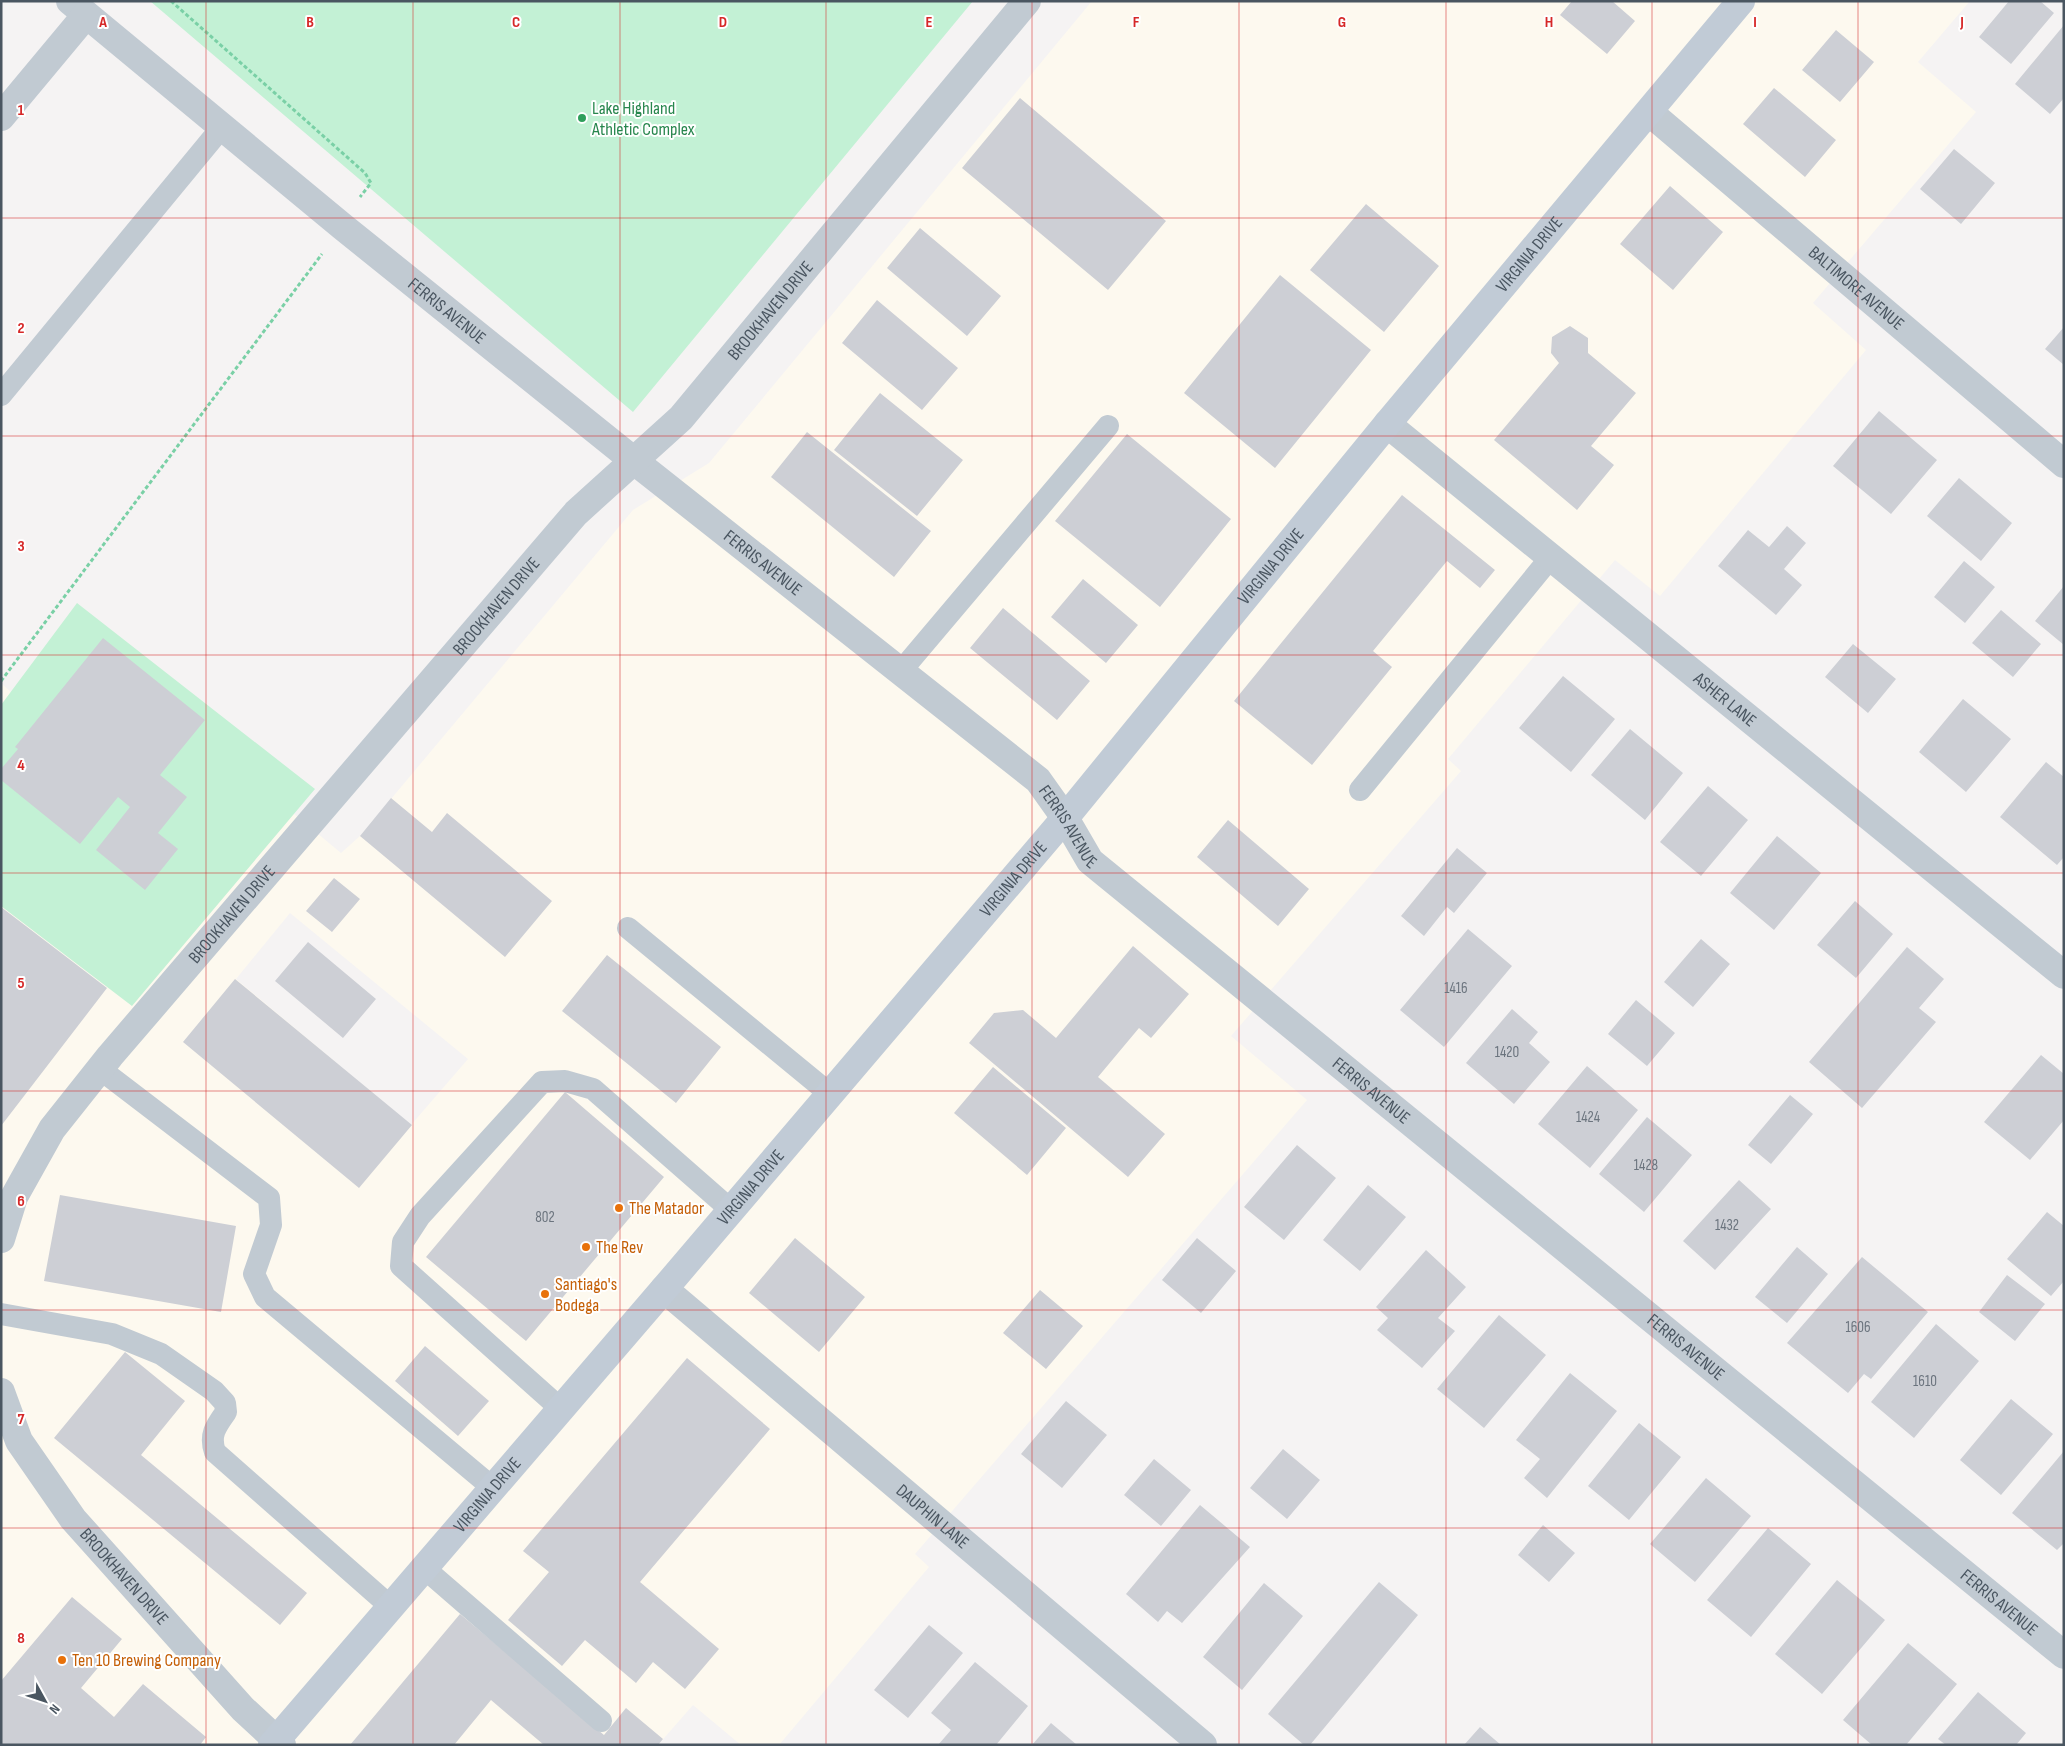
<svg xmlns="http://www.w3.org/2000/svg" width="2065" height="1746" viewBox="0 0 2065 1746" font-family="'Sofia Sans Condensed',sans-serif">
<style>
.commercial{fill:#fdf9ef;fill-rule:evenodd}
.green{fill:#c3f1d5}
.building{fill:#cdcfd5}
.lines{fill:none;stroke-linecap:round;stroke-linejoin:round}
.path{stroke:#7ad0a6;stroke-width:3;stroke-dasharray:4 2.5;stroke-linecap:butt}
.lane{stroke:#c1cad2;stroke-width:22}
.street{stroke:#c1cad2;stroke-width:28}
.secondary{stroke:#c1cbd6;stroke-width:28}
.grid{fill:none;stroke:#d62828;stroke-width:1;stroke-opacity:0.55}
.leisure-dot{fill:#2e9e5b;stroke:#fff;stroke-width:2}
.food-dot{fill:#e8710a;stroke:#fff;stroke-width:2}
.labels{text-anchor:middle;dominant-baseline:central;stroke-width:4;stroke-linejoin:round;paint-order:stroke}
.number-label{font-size:15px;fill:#6b747e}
.leisure-label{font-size:18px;fill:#27864d;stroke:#fff;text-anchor:start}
.street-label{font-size:18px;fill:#4a5661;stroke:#fff}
.food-label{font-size:18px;fill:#c56008;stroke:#fff;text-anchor:start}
.grid-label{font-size:16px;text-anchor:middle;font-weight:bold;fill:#d62828;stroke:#fff;stroke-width:4;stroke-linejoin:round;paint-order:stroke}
</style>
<rect width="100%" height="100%" fill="#f5f3f3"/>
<!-- commercial -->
<path class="commercial" d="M 1092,1 L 1970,1 L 1918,62 L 1976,112 L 1813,303 L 1866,350 L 1660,596 L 1615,560 L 1448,759 L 1461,771 L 1231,1036 L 1307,1100 L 915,1554 L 929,1567 L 779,1745 L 741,1745 L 693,1705 L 658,1745 L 1,1745 L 1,683 L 23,703 L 82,637 L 341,853 L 360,836 L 633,510 L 709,463 ZM 290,913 L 468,1059 L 411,1125 L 236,979 Z"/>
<!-- green -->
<path class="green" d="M 150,1 L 973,1 L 633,412 Z
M 77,603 L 315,789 L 132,1006 L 1,906 L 1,705 Z"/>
<!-- building -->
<path class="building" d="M 1572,1 L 1612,1 L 1635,21 L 1607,54 L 1560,15 Z
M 2009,1 L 2040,1 L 2054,13 L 2011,64 L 1979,37 Z
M 2064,25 L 2064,98 L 2050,114 L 2015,84 Z
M 1836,30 L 1874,62 L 1840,102 L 1802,70 Z
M 1774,88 L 1836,140 L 1805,177 L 1743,124 Z
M 1020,98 L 1166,221 L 1108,290 L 962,168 Z
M 1954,149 L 1995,183 L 1961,224 L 1920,189 Z
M 1670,186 L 1723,232 L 1673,290 L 1620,244 Z
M 1366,204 L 1439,266 L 1384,332 L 1310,270 Z
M 920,228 L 1001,296 L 967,336 L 887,268 Z
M 1280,275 L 1371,350 L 1275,468 L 1184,393 Z
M 877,300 L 958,368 L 922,410 L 842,343 Z
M 1570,326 L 1588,338 L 1588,353 L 1636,393 L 1591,446 L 1614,465 L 1577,510 L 1494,440 L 1559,363 L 1551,353 L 1552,337 Z
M 2064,327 L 2064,365 L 2045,349 Z
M 880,393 L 963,460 L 917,516 L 834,450 Z
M 1879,411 L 1937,460 L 1891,514 L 1833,466 Z
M 807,432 L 931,531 L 894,577 L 771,477 Z
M 1127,434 L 1231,519 L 1160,607 L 1055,521 Z
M 1959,478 L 2012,523 L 1981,561 L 1927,516 Z
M 1402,495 L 1495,570 L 1480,588 L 1447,561 L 1373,651 L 1392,667 L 1312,765 L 1234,701 Z
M 1787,526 L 1806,543 L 1784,569 L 1802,585 L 1776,615 L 1718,566 L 1748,530 L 1769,547 Z
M 1964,561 L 1995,587 L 1965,623 L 1934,597 Z
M 1083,579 L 1138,625 L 1106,663 L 1051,617 Z
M 2064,586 L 2064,645 L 2035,621 Z
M 1003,608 L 1090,681 L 1057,720 L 970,648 Z
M 2001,610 L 2041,644 L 2013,677 L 1972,643 Z
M 103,638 L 205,720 L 160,775 L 187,797 L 158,833 L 178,849 L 145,890 L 96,850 L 130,807 L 118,797 L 80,844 L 1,780 L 1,769 L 18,749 L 15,747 Z
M 1853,644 L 1896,679 L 1868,713 L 1825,677 Z
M 1563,676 L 1615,719 L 1571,772 L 1519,728 Z
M 1963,699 L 2011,739 L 1966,792 L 1919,752 Z
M 1630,729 L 1683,773 L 1645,820 L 1591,775 Z
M 2046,762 L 2064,777 L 2064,857 L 2057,865 L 2000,817 Z
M 1708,786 L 1748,820 L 1701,876 L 1660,842 Z
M 391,798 L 432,832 L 447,813 L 552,901 L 505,957 L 360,836 Z
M 1228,820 L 1309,889 L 1278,926 L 1197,857 Z
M 1777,836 L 1821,873 L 1774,930 L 1730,893 Z
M 1457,848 L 1487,873 L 1454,913 L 1447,907 L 1424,936 L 1401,916 Z
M 334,878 L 360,899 L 332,932 L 306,911 Z
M 1855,901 L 1893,934 L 1856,978 L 1817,945 Z
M 1,907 L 107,988 L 1,1126 Z
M 1468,929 L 1512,966 L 1444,1047 L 1400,1010 Z
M 1701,939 L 1730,964 L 1693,1007 L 1664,982 Z
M 308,942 L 376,999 L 343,1038 L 275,981 Z
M 1133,946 L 1189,994 L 1151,1038 L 1139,1028 L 1098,1077 L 1165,1134 L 1128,1177 L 969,1043 L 994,1013 L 1023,1010 L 1056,1038 Z
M 1907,947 L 1944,979 L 1919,1008 L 1936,1022 L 1862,1108 L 1809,1062 Z
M 607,955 L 721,1047 L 676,1103 L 562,1011 Z
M 235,979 L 412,1125 L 359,1188 L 183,1042 Z
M 1636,1000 L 1675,1033 L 1647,1066 L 1608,1034 Z
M 1512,1009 L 1538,1032 L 1529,1043 L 1550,1062 L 1514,1104 L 1466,1063 Z
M 2041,1055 L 2064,1074 L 2064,1120 L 2030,1160 L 1984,1122 Z
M 1587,1066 L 1638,1110 L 1590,1168 L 1538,1124 Z
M 993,1067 L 1066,1128 L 1027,1175 L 954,1113 Z
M 565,1092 L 664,1177 L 526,1341 L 426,1257 Z
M 1790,1095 L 1813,1114 L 1771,1164 L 1748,1145 Z
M 1647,1117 L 1692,1155 L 1644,1212 L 1599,1174 Z
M 1297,1145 L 1336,1178 L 1284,1240 L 1244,1207 Z
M 1739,1180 L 1771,1209 L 1715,1270 L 1683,1241 Z
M 1368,1185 L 1406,1217 L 1360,1271 L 1323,1240 Z
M 60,1195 L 236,1226 L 221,1312 L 44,1281 Z
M 2047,1212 L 2064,1226 L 2064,1281 L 2051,1296 L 2007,1259 Z
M 795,1238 L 865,1297 L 819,1352 L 749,1293 Z
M 1197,1238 L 1236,1271 L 1201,1313 L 1162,1280 Z
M 1797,1247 L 1828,1274 L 1787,1323 L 1755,1297 Z
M 1426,1250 L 1466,1287 L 1438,1318 L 1455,1331 L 1422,1368 L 1377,1330 L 1388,1318 L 1376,1307 Z
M 1862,1257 L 1928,1312 L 1871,1379 L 1864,1374 L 1848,1393 L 1787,1343 Z
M 2007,1275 L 2045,1304 L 2015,1341 L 1979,1312 Z
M 1040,1290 L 1083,1326 L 1046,1369 L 1003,1333 Z
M 1499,1315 L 1546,1355 L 1484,1428 L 1437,1389 Z
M 1936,1324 L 1979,1361 L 1914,1438 L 1871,1402 Z
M 425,1346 L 489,1401 L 458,1436 L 395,1381 Z
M 125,1352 L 185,1401 L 141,1455 L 307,1593 L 280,1625 L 54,1438 Z
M 687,1358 L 770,1429 L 640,1582 L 719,1649 L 685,1689 L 653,1662 L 636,1683 L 585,1640 L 562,1666 L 508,1620 L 549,1572 L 523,1551 Z
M 1570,1373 L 1617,1411 L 1547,1498 L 1524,1478 L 1540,1459 L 1516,1440 Z
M 2011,1399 L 2053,1434 L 2001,1495 L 1960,1460 Z
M 1066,1401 L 1107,1435 L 1062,1488 L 1021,1454 Z
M 1639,1423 L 1681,1457 L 1629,1520 L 1588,1486 Z
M 1283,1449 L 1320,1480 L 1287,1519 L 1250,1488 Z
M 2064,1451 L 2064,1543 L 2057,1550 L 2012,1513 Z
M 1154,1459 L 1191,1490 L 1161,1526 L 1124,1495 Z
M 1706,1478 L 1751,1516 L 1695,1582 L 1650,1544 Z
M 1200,1505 L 1250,1547 L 1182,1623 L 1167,1611 L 1158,1622 L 1126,1594 Z
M 1543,1525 L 1575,1553 L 1549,1582 L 1518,1555 Z
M 1768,1528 L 1811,1564 L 1751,1637 L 1707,1600 Z
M 1837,1580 L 1885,1620 L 1822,1694 L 1775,1654 Z
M 1379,1582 L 1418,1615 L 1310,1745 L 1304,1745 L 1268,1714 Z
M 1264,1583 L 1303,1616 L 1242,1690 L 1203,1657 Z
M 72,1597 L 122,1639 L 81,1688 L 114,1717 L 143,1684 L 206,1737 L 200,1745 L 1,1745 L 1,1681 Z
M 460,1614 L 604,1735 L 626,1708 L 663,1739 L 658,1745 L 544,1745 L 491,1700 L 454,1745 L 350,1745 Z
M 929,1625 L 963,1653 L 908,1718 L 874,1690 Z
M 1908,1643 L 1957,1684 L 1906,1745 L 1872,1745 L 1843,1720 Z
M 975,1662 L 1028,1706 L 996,1745 L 938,1745 L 951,1730 L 931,1713 Z
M 1978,1692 L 2026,1733 L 2016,1745 L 1946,1745 L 1938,1739 Z
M 1051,1723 L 1077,1745 L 1032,1745 Z
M 1480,1727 L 1501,1745 L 1464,1745 Z"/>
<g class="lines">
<!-- path -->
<path class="path" d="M 171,1 L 365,173 L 371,183 L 360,197
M 1,681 L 322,254"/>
<!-- lane -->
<path class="lane" d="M 1,395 L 222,127
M 901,671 L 1108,426
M 1360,790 L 1551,557
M 628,928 L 830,1094
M 100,1069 L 269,1198 L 271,1225 L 254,1274 L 265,1297 L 493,1488
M 1,1314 L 112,1334 L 161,1354 L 214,1391 L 225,1403 L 226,1412 C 216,1426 209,1435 215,1452 L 391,1607
M 561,1409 L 401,1266 L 403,1242 L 420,1216 L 542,1082 L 565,1081 L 593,1089 L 731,1210
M 424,1568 L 601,1721"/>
<!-- street -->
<g class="street">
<path id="s1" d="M 70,1 L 343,227 L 633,460 L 1038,780 L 1065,818 L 1090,861 L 2064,1655"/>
<path id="s2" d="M 1649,112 L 2064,464"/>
<path d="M 1,117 L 86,15"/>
<path id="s3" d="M 1387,424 L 2064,975"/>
<path id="s4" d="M 1,1239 L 14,1197 L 52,1129 L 110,1056 L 576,513 L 681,418 L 1027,1"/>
<path id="s5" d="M 664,1289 L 1203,1745"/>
<path id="s6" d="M 1,1392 L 19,1441 L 73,1519 L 243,1709 L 282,1745"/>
</g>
<!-- secondary -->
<path class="secondary" id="s7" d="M 272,1745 L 664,1289 L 1065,818 L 1387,424 L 1741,1"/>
</g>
<!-- grid -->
<path class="grid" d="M 206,1 L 206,1745M 413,1 L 413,1745M 620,1 L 620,1745M 826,1 L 826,1745M 1032,1 L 1032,1745M 1239,1 L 1239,1745M 1446,1 L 1446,1745M 1652,1 L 1652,1745M 1858,1 L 1858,1745M 1,218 L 2064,218M 1,436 L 2064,436M 1,655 L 2064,655M 1,873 L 2064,873M 1,1091 L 2064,1091M 1,1310 L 2064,1310M 1,1528 L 2064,1528"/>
<!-- markers -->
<circle class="leisure-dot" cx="582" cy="118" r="5"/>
<g class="food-dot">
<circle cx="619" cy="1208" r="5"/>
<circle cx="586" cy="1247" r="5"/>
<circle cx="545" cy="1294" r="5"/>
<circle cx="62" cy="1660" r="5"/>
</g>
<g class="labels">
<!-- number labels -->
<g class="number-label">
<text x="1456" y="988">1416</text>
<text x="1507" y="1052">1420</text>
<text x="1588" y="1117">1424</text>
<text x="1646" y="1165">1428</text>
<text x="545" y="1217">802</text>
<text x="1727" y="1225">1432</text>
<text x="1858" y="1327">1606</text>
<text x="1925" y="1381">1610</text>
</g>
<!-- leisure labels -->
<g class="leisure-label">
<text x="592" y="108">Lake Highland<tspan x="592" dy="21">Athletic Complex</tspan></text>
</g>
<!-- street labels -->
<g class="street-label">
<text stroke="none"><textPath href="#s7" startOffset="1950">VIRGINIA DRIVE</textPath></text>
<text stroke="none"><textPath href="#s2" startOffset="272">BALTIMORE AVENUE</textPath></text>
<text stroke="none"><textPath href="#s1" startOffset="488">FERRIS AVENUE</textPath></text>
<text stroke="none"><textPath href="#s4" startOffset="1212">BROOKHAVEN DRIVE</textPath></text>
<text stroke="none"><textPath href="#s1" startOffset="892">FERRIS AVENUE</textPath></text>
<text stroke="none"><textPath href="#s7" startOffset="1545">VIRGINIA DRIVE</textPath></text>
<text stroke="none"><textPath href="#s4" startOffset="808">BROOKHAVEN DRIVE</textPath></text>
<text stroke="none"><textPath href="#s3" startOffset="436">ASHER LANE</textPath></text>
<text stroke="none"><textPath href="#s1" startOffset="1298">FERRIS AVENUE</textPath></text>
<text stroke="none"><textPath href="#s7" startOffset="1140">VIRGINIA DRIVE</textPath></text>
<text stroke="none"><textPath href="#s4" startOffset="402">BROOKHAVEN DRIVE</textPath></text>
<text stroke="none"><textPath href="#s1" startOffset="1702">FERRIS AVENUE</textPath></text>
<text stroke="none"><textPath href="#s7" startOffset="735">VIRGINIA DRIVE</textPath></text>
<text stroke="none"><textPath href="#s1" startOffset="2108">FERRIS AVENUE</textPath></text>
<text stroke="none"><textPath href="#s7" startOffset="330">VIRGINIA DRIVE</textPath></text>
<text stroke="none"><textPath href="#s5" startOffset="352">DAUPHIN LANE</textPath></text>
<text stroke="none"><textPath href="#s6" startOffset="224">BROOKHAVEN DRIVE</textPath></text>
<text stroke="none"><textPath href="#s1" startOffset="2512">FERRIS AVENUE</textPath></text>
</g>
<!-- food labels -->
<g class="food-label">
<text x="629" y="1208">The Matador</text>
<text x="596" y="1247">The Rev</text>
<text x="555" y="1284">Santiago's<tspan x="555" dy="21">Bodega</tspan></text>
<text x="72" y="1660">Ten 10 Brewing Company</text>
</g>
</g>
<g class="grid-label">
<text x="103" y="27">A</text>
<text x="310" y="27">B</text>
<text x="516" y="27">C</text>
<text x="723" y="27">D</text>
<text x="929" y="27">E</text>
<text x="1136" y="27">F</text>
<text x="1342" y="27">G</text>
<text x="1549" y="27">H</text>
<text x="1755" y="27">I</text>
<text x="1962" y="27">J</text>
<text x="21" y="115">1</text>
<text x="21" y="333">2</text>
<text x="21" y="551">3</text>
<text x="21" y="770">4</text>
<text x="21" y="988">5</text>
<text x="21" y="1206">6</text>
<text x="21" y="1424">7</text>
<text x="21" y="1643">8</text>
</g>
<!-- border -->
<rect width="2065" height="1746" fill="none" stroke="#4a5661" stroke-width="5"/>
<!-- north arrow -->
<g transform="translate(45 1701) rotate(130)" stroke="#ffffff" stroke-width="4" paint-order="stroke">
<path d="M0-4L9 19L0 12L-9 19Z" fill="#4a5661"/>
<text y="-8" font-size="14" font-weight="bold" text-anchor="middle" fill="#4a5661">N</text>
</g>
</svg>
